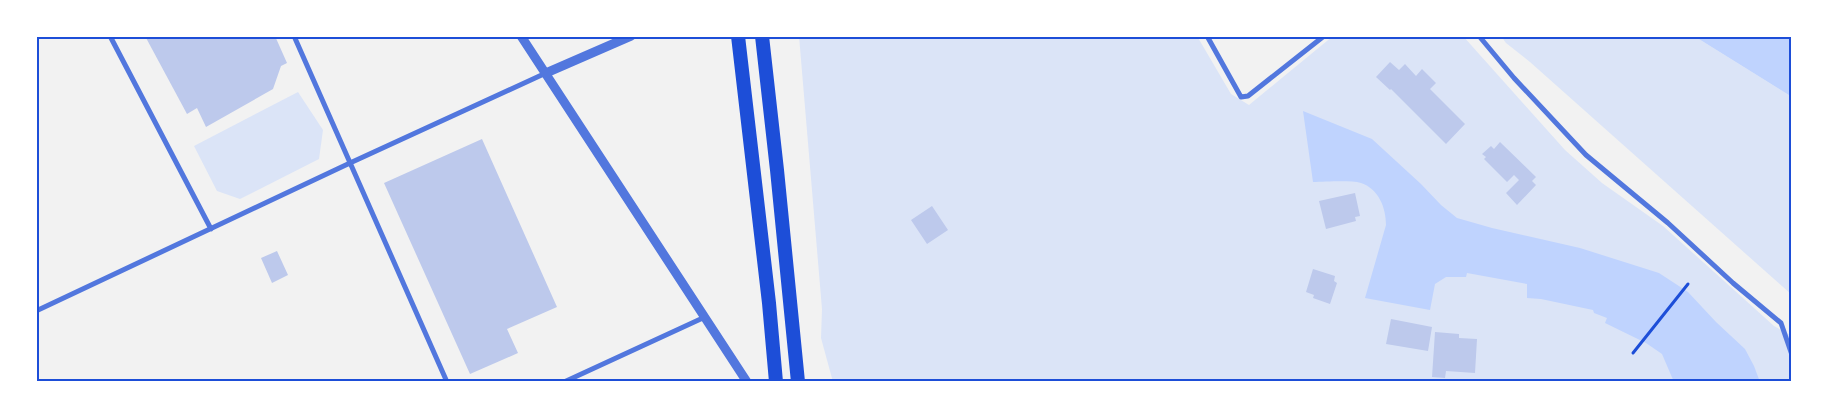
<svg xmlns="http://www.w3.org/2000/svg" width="1828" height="418" viewBox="0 0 1828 418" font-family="'Space Grotesk',sans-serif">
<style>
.green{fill:#dbe4f7}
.water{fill:#bfd3fe}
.building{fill:#bdc9ec}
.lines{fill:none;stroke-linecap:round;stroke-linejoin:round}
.path{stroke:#1d4ed8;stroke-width:3}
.minor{stroke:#5277de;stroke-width:5}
.tertiary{stroke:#5277de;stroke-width:9}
.trunk{stroke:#1d4ed8;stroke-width:14}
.neatline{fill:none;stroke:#1d4ed8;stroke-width:2}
</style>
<rect width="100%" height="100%" fill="#f2f2f2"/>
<!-- green -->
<path class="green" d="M 799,36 L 1197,36 L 1231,94 L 1249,105 L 1333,36 L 1463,36 L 1565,150 L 1602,183 L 1663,226 L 1774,326 L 1792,336 L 1792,382 L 833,382 L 821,338 L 822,309 Z
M 1501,36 L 1694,36 L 1792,97 L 1792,295 L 1530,62 L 1506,43 Z
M 298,92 L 323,130 L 319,159 L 240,199 L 217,191 L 194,146 Z"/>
<!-- water -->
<path class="water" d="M 1694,36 L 1792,36 L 1792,97 Z
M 1303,111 L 1372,139 L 1421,184 L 1441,205 L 1457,218 L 1492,228 L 1580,248 L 1659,273 L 1688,292 L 1716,322 L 1745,349 L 1754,366 L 1760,382 L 1674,382 L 1662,354 L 1646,343 L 1605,323 L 1607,318 L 1594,313 L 1593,310 L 1541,299 L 1527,298 L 1527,284 L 1467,273 L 1466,277 L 1446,277 L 1435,284 L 1430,310 L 1365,298 L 1386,225 C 1386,208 1379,189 1361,183 C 1350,180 1325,182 1313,182 Z"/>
<!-- building -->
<path class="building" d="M 145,36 L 275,36 L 287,63 L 281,66 L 273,89 L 206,127 L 197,108 L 187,114 Z
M 1390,62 L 1399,70 L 1405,64 L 1416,76 L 1422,69 L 1436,83 L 1430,89 L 1465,124 L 1446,144 L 1391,89 L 1390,90 L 1376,77 Z
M 482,139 L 557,307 L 507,329 L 518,353 L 470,374 L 384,183 Z
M 1500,142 L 1536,177 L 1532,181 L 1536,185 L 1517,205 L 1506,193 L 1519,180 L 1514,175 L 1507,182 L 1484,159 L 1486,157 L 1482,154 L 1491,146 L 1494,149 Z
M 1355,193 L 1360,216 L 1355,217 L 1356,221 L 1326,229 L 1319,201 Z
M 932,206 L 948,230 L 927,244 L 911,220 Z
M 277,251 L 288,275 L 272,283 L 261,258 Z
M 1313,269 L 1335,276 L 1334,281 L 1337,283 L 1330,304 L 1313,298 L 1314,295 L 1306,292 Z
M 1391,319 L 1432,327 L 1428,351 L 1386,344 Z
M 1435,332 L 1459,334 L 1459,338 L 1477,339 L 1475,373 L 1446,371 L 1445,378 L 1432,377 Z"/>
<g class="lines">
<!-- path -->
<path class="path" d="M 1633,353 L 1688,284"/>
<!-- minor -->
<path class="minor" d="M 110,36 L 211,229
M 294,36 L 447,382
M 1207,36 L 1241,97 L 1248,96 L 1324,36
M 1479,36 L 1514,78 L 1586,155 L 1668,223 L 1733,283 L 1781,323 L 1792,355
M 36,311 L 350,163 L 546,73
M 564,382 L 705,317"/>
<!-- tertiary -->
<path class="tertiary" d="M 521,36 L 747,382
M 546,73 L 631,36"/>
<!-- trunk -->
<path class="trunk" d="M 738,36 L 769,303 L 776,382
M 762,36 L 777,170 L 798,382"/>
</g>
<!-- border -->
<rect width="1828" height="418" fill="none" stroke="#ffffff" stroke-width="75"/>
<rect x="38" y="38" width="1752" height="342" class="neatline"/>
</svg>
